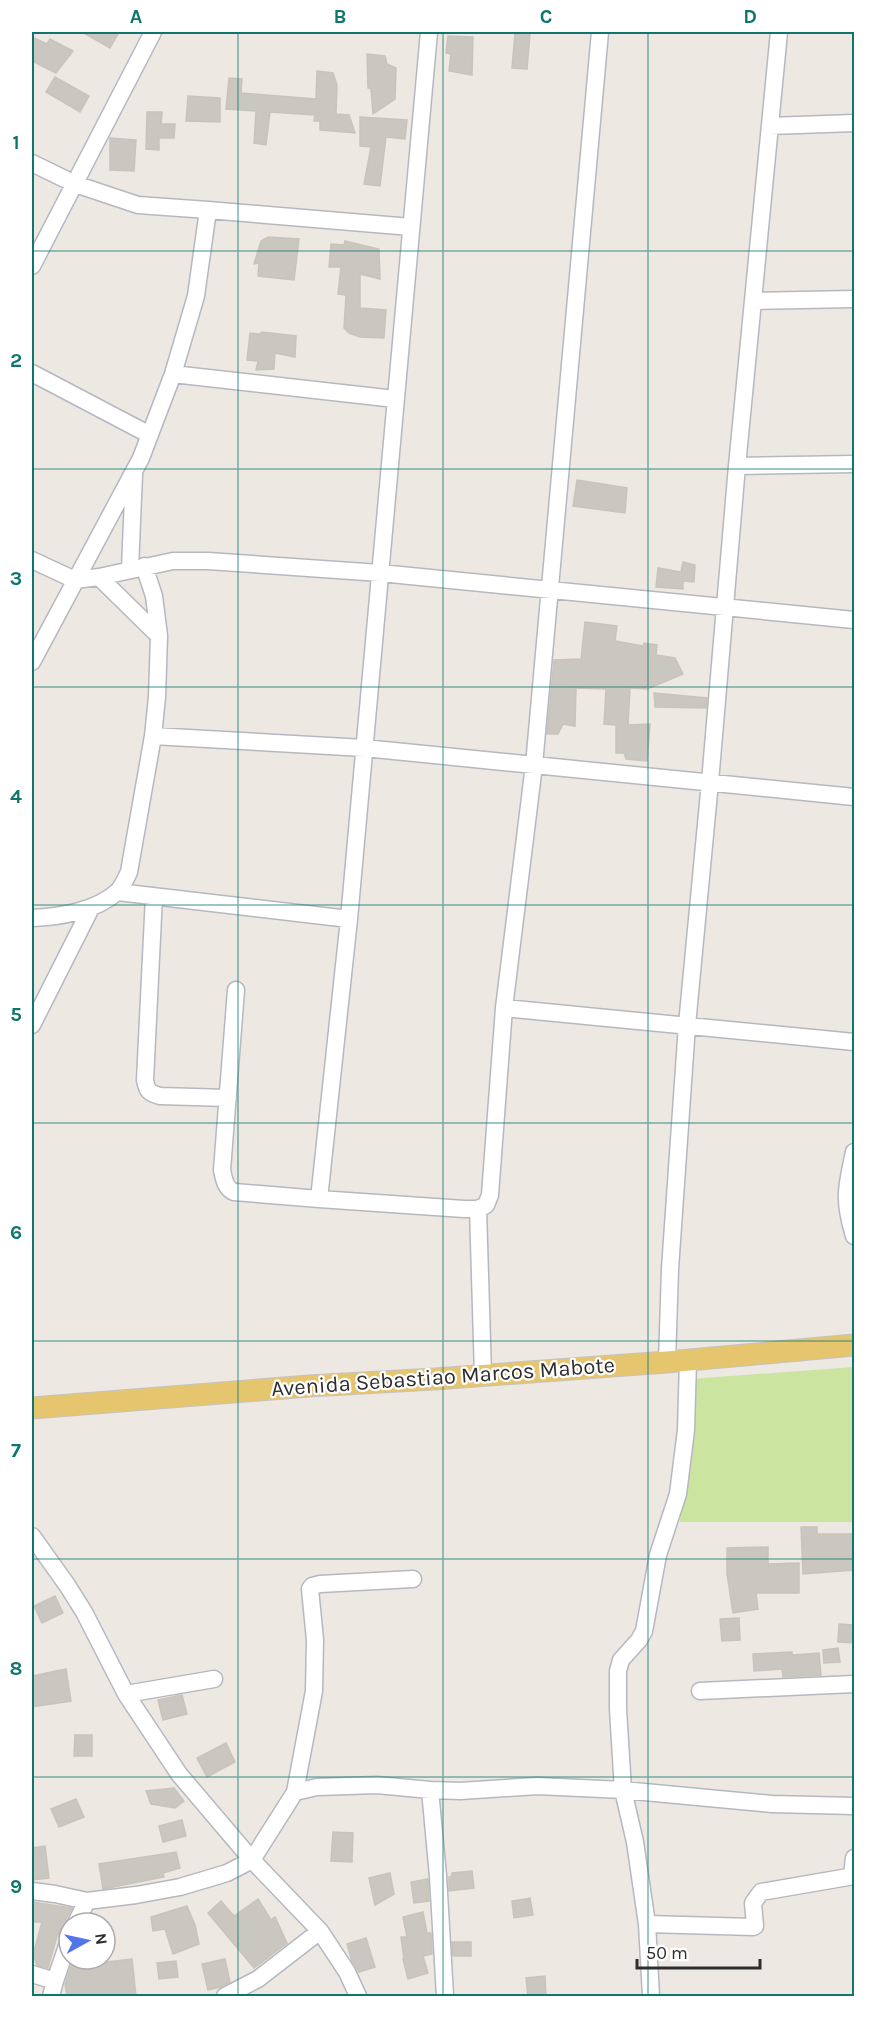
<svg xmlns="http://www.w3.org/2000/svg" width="886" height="2028" viewBox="0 0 886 2028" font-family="Karla,sans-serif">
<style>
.pitch{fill:#cbe5a1}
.building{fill:#cac6c0;stroke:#c9c4bb;stroke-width:1.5}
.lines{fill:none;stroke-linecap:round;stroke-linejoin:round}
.minor-casing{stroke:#b5b8c0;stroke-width:19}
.major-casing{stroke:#c4c4c4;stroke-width:23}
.minor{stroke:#fff;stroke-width:16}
.major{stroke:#e6c56f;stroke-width:21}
.grid{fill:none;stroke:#0f766e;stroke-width:1.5;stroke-opacity:0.55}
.labels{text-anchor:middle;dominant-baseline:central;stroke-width:4.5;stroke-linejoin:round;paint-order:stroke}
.street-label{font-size:22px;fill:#2e2e2e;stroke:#fff}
.neatline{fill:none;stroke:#0f766e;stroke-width:2}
.grid-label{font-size:20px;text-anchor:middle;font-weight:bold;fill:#0f766e}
</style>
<rect width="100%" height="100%" fill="#eee8e2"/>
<!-- pitch -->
<path class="pitch" d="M 854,1367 L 854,1522 L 680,1522 L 690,1379 Z"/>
<!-- building -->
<path class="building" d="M 82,32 L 119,32 L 110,48 Z
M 515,33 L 530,34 L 527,69 L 512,68 Z
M 448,36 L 473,37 L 472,75 L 449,71 L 451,54 L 446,53 Z
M 32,37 L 47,44 L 50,39 L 73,51 L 56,73 L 32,61 Z
M 367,54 L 385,56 L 387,64 L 396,68 L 395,99 L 373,114 L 371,89 L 368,88 Z
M 317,71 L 333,73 L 337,85 L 336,114 L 349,115 L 355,133 L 320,130 L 320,121 L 314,121 L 315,115 L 270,112 L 266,145 L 254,143 L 256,111 L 226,109 L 229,78 L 242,79 L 241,93 L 316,99 Z
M 55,77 L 89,96 L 80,112 L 46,92 Z
M 188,96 L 220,98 L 220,122 L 186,121 Z
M 147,112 L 162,112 L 161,124 L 175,124 L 174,138 L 159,138 L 159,150 L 146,149 Z
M 360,117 L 407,120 L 405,139 L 386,137 L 380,186 L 364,184 L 371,147 L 360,146 Z
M 110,138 L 136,140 L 134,171 L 110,170 Z
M 268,237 L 299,239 L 294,280 L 258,276 L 259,263 L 254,264 L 261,241 Z
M 345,241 L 379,249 L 380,279 L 360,274 L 360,308 L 386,310 L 384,338 L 360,337 L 349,333 L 344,328 L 346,295 L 338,294 L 341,267 L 329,267 L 331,244 L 344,245 Z
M 262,332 L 296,336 L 295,357 L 275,353 L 274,369 L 256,370 L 258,361 L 247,360 L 250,333 L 259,334 Z
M 577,480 L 627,488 L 625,513 L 573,506 Z
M 683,562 L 695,565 L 694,582 L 683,581 L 683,589 L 656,587 L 658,568 L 681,572 Z
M 585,622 L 617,626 L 615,641 L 643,646 L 644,643 L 657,645 L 656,655 L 675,658 L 683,674 L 647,689 L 630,688 L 628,725 L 650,724 L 647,761 L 626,759 L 624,753 L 616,753 L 616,725 L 604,724 L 606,689 L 576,688 L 575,726 L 563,724 L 558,734 L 547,734 L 554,660 L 581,659 Z
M 654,693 L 707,698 L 706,708 L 655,707 Z
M 801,1527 L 817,1527 L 817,1534 L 852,1534 L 852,1548 L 855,1548 L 855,1570 L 803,1574 Z
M 768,1547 L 768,1564 L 799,1563 L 799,1593 L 756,1593 L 758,1609 L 733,1613 L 727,1574 L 727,1548 Z
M 55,1596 L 63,1613 L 42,1623 L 34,1606 Z
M 739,1618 L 740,1640 L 722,1641 L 720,1619 Z
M 839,1624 L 855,1625 L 855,1643 L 838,1642 Z
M 838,1648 L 840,1662 L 824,1663 L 823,1650 Z
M 792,1652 L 792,1655 L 819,1653 L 821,1675 L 783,1677 L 782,1669 L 754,1671 L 753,1654 Z
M 66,1669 L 71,1701 L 32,1707 L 32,1676 Z
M 182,1695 L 187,1714 L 163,1720 L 158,1700 Z
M 75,1735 L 92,1735 L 92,1756 L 74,1756 Z
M 226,1743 L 235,1762 L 207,1777 L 197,1758 Z
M 174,1788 L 184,1801 L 175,1808 L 151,1804 L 146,1791 Z
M 76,1799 L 84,1817 L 59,1827 L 51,1809 Z
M 182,1820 L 186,1836 L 163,1842 L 159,1826 Z
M 333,1832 L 353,1833 L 352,1862 L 331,1861 Z
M 45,1846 L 49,1878 L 32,1880 L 32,1848 Z
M 176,1852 L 180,1868 L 163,1873 L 164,1877 L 103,1889 L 99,1864 Z
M 472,1871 L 474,1888 L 449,1891 L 449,1877 L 452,1876 L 452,1873 Z
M 390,1873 L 394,1894 L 375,1905 L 369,1878 Z
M 428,1879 L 429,1901 L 414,1903 L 411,1882 Z
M 530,1898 L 533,1915 L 514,1918 L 512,1901 Z
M 258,1899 L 271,1920 L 275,1917 L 287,1943 L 254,1968 L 208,1913 L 221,1901 L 234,1916 Z
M 32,1902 L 72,1908 L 66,1919 L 67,1930 L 59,1936 L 59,1929 L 48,1968 L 37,1965 L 33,1955 L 42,1922 L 32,1922 Z
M 187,1906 L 195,1925 L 199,1944 L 173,1954 L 165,1929 L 153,1931 L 151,1917 Z
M 423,1912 L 427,1933 L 431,1933 L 432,1954 L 423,1956 L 428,1973 L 408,1979 L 403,1959 L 404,1959 L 401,1937 L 407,1937 L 403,1917 Z
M 366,1938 L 375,1967 L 359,1972 L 352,1961 L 347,1944 Z
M 452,1942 L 471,1942 L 471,1956 L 453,1956 Z
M 132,1959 L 136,1996 L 67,1996 L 65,1984 L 71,1966 Z
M 225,1959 L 230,1982 L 220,1987 L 208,1990 L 202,1964 Z
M 176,1961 L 178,1977 L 159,1979 L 157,1963 Z
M 545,1976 L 546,1996 L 528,1996 L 526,1978 Z"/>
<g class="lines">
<defs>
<path id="minor" d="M 429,32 L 349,919 L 319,1199 L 464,1209 L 478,1209 L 486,1205 L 490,1195 L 504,1008 L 534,765 L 600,32
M 770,126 L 854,123
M 32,163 L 75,184 L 138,205 L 208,210 L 196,296 L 173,374 L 141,458 L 32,662
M 208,210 L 411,227
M 32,266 L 153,32
M 753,301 L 854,299
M 32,373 L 150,435
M 173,374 L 395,399
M 737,466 L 854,464
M 32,560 L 75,580 L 99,577 L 173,561 L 208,561 L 380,573 L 854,620
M 130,569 L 134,474
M 99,577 L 159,636
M 153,736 L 364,748 L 854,797
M 118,892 L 349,919
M 154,896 L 145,1080 C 147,1091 149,1093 160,1096 L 228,1098
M 32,918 C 59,917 96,911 117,892 C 122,888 126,878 129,872 L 153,736 L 157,697 L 159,636 L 154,596 L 144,566
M 236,990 L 222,1170 C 224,1179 225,1188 234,1192 L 319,1199
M 504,1008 L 854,1042
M 32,1025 L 91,908
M 854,1152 C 846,1189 843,1199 854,1236
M 478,1209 L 483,1375
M 667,1362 L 670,1269 L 687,1025 L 710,782 L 737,466 L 779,32
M 32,1536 L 67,1585 L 84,1612 L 126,1694 L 179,1774 L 252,1860 L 320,1931 L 347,1972 L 358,1996
M 700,1691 L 854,1684
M 126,1694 L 214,1679
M 430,1790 L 438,1876 L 445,1996
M 295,1792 L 314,1691 L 315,1640 L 310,1589 L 312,1586 L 320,1584 L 413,1579
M 852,1876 L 854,1858
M 32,1891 L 55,1894 L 87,1901 L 136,1895 L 180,1887 L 227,1873 L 252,1860 L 295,1792 L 317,1787 L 377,1785 L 430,1790 L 460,1791 L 537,1786 L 623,1790 L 772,1804 L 854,1806
M 76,1923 L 87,1901
M 647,1924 L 753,1927 L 755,1926 L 753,1903 L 761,1892 L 854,1876
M 32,1974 L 55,1981
M 51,1996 L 55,1981 L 69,1940
M 225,1996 L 258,1979 L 320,1931
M 651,1996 L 647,1924 L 635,1842 L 623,1790 L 618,1709 L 618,1671 L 621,1660 L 639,1640 L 644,1631 L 658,1555 L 678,1494 L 686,1430 L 688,1360"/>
<path id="major" d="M 32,1408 L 309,1386 L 435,1379 L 667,1362 L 854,1345"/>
</defs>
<!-- minor casing -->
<use href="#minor" class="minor-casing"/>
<!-- major casing -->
<use href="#major" class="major-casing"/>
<!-- minor -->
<use href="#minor" class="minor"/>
<!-- major -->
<use href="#major" class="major"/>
</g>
<!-- grid -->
<path class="grid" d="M 238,32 L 238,1996M 443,32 L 443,1996M 648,32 L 648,1996M 32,251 L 854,251M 32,469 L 854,469M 32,687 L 854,687M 32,905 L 854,905M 32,1123 L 854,1123M 32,1341 L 854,1341M 32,1559 L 854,1559M 32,1777 L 854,1777"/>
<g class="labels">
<!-- street labels -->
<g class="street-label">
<text transform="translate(443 1377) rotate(-4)">Avenida Sebastiao Marcos Mabote</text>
</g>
</g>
<!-- border -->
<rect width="886" height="2028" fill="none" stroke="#ffffff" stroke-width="66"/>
<!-- north arrow -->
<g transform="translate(87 1941) rotate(82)"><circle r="28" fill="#ffffff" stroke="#ababab" stroke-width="1.5"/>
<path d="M0-4.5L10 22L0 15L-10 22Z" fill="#5275eb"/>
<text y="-9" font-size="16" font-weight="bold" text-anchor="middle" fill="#2e2e2e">N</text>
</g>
<!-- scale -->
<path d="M637 1959v9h123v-9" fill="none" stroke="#2e2e2e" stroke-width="3"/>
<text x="646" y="1959" font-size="18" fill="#2e2e2e" stroke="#ffffff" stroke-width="4.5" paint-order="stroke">50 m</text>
<rect x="33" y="33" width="820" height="1962" class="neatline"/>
<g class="grid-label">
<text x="136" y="23">A</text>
<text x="340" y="23">B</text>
<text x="546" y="23">C</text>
<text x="750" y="23">D</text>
<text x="16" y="149">1</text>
<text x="16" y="367">2</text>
<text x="16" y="585">3</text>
<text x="16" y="803">4</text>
<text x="16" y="1021">5</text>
<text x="16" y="1239">6</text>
<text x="16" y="1457">7</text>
<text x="16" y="1675">8</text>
<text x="16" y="1893">9</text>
</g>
</svg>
